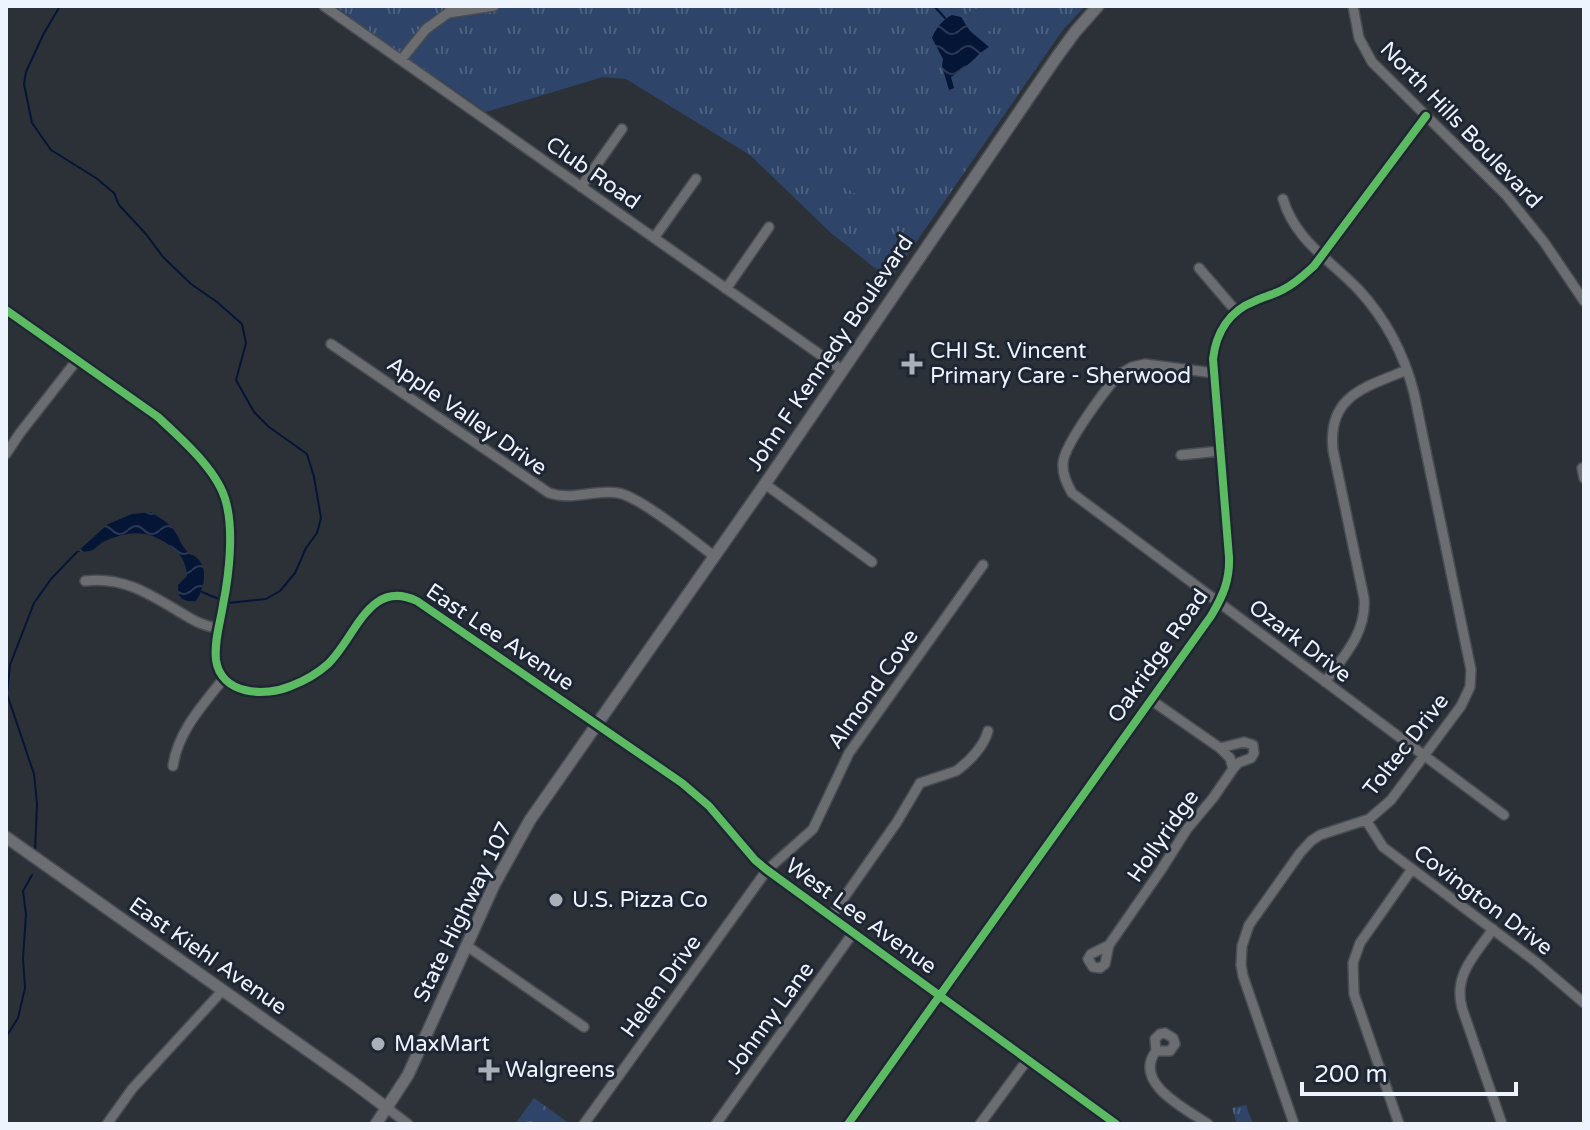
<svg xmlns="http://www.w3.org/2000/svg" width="1590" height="1130" viewBox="0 0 1590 1130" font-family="'Varela Round',sans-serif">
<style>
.grass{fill:url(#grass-tufts)}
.forest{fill:url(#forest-crowns)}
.garden{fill:#2e4468}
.water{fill:url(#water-waves)}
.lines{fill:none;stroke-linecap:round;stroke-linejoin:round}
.stream{stroke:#041536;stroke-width:2}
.minor-casing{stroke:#484c53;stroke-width:12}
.major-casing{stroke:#484c53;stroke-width:14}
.minor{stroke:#6b6d70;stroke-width:9}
.major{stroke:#6c6e74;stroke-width:11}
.cycleway-casing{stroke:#1e2633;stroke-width:13}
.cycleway{stroke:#5cba63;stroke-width:8}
.poi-dot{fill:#aab0b8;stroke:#1e2633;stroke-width:3}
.labels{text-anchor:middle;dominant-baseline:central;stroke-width:6;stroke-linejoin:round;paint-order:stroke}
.street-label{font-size:22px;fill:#eef4fd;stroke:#1e2633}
.poi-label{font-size:22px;fill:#eef4fd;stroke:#1e2633;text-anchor:start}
</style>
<defs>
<pattern id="grass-tufts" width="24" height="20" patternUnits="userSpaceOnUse" patternTransform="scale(2)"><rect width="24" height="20" fill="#2e4468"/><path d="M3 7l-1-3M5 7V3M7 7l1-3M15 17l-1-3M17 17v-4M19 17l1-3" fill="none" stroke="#4d607e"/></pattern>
<pattern id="forest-crowns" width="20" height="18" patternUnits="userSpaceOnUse" patternTransform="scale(2)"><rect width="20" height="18" fill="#2e4468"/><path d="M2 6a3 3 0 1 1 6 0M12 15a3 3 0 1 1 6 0" fill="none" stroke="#4d607e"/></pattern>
<pattern id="water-waves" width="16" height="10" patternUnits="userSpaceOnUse" patternTransform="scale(2)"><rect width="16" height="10" fill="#041536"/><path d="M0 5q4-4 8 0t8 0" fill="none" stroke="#293854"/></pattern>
</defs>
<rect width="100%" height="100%" fill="#2c3138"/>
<!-- grass -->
<path class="grass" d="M 335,6 L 1085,6 L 1062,31 L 890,280 L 831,233 L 750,155 L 626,79 L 603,77 L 486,112 L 439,79 L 401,60 L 353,27 L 351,17 Z
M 1246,1105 L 1253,1124 L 1237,1124 L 1232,1108 Z"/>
<!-- forest -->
<path class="forest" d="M 534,1098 L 570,1124 L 515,1124 Z"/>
<!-- garden -->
<path class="garden" d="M 973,9 L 990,10 L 997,16 L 998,25 L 989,31 L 975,30 L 968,20 L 969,12 Z
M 464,75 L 490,76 L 493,79 L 493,83 L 468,91 L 463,87 Z
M 858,173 C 869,178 882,186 873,199 C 867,198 851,193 847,188 C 845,184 847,181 848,177 L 852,174 Z"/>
<!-- water -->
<path class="water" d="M 952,15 L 961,17 L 970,31 L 989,47 C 979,52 972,63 962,69 C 959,72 955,74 951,77 L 954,88 L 949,90 L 942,66 L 943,59 L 932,38 C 936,28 943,19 952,15 Z
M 151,512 C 160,518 170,523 176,533 C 180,539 181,545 186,550 C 194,559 188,551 197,558 C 209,569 204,589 196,601 C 184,602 177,599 178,585 L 187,576 C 186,562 181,553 169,545 C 147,529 129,531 105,541 C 98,544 96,550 89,551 C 85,552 81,552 77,552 L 108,524 L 132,514 Z"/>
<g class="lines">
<!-- stream -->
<path class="stream" d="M 60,6 L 43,35 L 26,72 L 24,84 L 32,123 L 51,150 L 96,178 L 114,193 L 119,205 L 146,234 L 163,257 L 191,284 L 217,302 L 242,324 L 246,343 L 236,380 L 254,412 L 269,427 L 307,454 L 314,477 L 321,518 L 317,533 L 306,548 L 295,573 L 280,591 L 266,599 L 228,603
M 934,6 L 945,18
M 202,592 L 219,599
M 35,852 L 37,804 L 34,774 L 7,694 L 10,665 L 34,603 L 51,579 L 77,552
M 6,1037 L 18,1018 L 25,988 L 23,958 L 26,914 L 23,891 L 32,875"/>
<defs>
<path id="minor" d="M 324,6 L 842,370
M 452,6 L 448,13 L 494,6
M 1353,6 L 1359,38 L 1372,62 L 1506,195 L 1544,242 L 1584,301
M 401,60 L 426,29 L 448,13
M 581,187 L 622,129
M 1283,199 C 1295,240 1330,260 1358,289 C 1386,319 1404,354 1414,393 L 1471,670 L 1470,687 L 1461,706 L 1391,800 L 1369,819 L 1320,835 L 1311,841 L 1300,853 L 1249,925 L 1242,946 L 1241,965 L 1243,976 L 1294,1124
M 654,238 L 696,179
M 1199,268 L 1236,311
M 726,289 L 769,227
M 6,310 L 158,417 C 181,439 218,470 226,502 C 234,531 229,575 223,605 C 220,624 214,641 216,660 C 221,695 265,697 291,686 C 304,681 318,673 328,664 C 356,637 369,578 417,601 L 682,783 L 709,806 L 755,860 L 767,870 L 1116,1124
M 331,344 L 549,493 C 573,501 594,489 618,493 C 639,496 694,541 714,556
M 1214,373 L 1145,364 L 1132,367 L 1120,374 C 1106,388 1064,445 1063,463 C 1062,474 1067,484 1072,493 L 1504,815
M 6,454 L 20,433 L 77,360
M 1181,455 L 1220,451
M 1582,468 L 1584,478
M 765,484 L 872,562
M 85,581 C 121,576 148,593 178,611 C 191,619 202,626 218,628
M 1325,682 C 1344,656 1367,632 1364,598 L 1333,450 C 1327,395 1366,387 1407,370
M 1151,700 L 1220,748 L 1244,742 L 1253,745 L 1254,753 L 1251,758 L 1238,763 L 1233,769
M 173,766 C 178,731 203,705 224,678
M 1366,820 L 1383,847 L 1536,962 L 1584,1003
M 831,916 L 897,822 L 920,783 L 956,771 C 969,762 984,746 988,731
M 1493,929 C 1475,955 1453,975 1462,1008 L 1502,1124
M 1109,945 L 1091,954 L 1088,959 L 1093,967 L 1100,968 L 1105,964 L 1109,945 L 1161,870 L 1187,829 L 1213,798 L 1233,769 L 1230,758 L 1220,748
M 467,946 L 584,1027
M 1156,1051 L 1170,1051 L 1175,1044 L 1173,1038 L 1165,1033 L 1160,1034 L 1155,1039 L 1156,1051 C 1132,1083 1186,1109 1208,1124
M 387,1108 L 408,1124
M 107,1124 L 132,1089 L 223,990
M 584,1124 L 767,870 L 813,829 L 849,753 L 983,565
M 716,1124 L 853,933
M 848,1124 L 1211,616 C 1223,596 1230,580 1229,557 L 1213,359 C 1216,333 1229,311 1255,301 C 1264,297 1275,294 1284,289 C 1296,283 1305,274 1314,266 L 1426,116
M 980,1124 L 1028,1059
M 1399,1124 L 1354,994 L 1353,963 L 1360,943 L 1412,869"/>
<path id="major" d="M 6,837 L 351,1081 L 387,1108
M 376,1124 L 408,1075 L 494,885 L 530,820 L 765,484 L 1056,58 L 1075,32 L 1098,6"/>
</defs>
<!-- minor casing -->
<use href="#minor" class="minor-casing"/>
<!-- major casing -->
<use href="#major" class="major-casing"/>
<!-- minor -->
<use href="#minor" class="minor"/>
<!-- major -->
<use href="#major" class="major"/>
<defs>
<path id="cycleway" d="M 6,310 L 158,417 C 181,439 218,470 226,502 C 234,531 229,575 223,605 C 220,624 214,641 216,660 C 221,695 265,697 291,686 C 304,681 318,673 328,664 C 356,637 369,578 417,601 L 682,783 L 709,806 L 755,860 L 767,870 L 1116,1124
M 848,1124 L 1211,616 C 1223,596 1230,580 1229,557 L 1213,359 C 1216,333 1229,311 1255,301 C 1264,297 1275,294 1284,289 C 1296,283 1305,274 1314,266 L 1426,116"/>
</defs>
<!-- cycleway casing -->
<use href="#cycleway" class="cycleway-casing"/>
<!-- cycleway -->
<use href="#cycleway" class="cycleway"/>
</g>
<!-- markers -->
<g class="poi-dot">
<path d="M908 352h8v8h8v8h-8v8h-8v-8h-8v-8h8z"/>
<circle cx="556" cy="900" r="8"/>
<circle cx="378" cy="1044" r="8"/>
<path d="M485 1058h8v8h8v8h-8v8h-8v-8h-8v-8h8z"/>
</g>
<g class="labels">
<!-- street labels -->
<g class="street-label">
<text transform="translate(1461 125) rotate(46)">North Hills Boulevard</text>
<text transform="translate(593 173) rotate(35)">Club Road</text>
<text transform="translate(830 353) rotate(-56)">John F Kennedy Boulevard</text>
<text transform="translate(467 416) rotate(35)">Apple Valley Drive</text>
<text transform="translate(500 637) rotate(34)">East Lee Avenue</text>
<text transform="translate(1300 641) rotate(37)">Ozark Drive</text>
<text transform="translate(1158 656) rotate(-55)">Oakridge Road</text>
<text transform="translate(873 689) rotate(-55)">Almond Cove</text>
<text transform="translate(1406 745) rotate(-52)">Toltec Drive</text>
<text transform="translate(1163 836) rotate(-55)">Hollyridge</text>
<text transform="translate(1483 900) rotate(37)">Covington Drive</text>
<text transform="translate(463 912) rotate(-64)">State Highway 107</text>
<text transform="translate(861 916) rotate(36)">West Lee Avenue</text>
<text transform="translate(208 956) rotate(35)">East Kiehl Avenue</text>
<text transform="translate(661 986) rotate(-54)">Helen Drive</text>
<text transform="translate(770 1018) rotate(-54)">Johnny Lane</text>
</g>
<!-- poi labels -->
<g class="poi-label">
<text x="930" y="351">CHI St. Vincent<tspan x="930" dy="25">Primary Care - Sherwood</tspan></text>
<text x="572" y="900">U.S. Pizza Co</text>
<text x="394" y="1044">MaxMart</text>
<text x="505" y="1070">Walgreens</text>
</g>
</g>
<!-- border -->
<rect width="1590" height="1130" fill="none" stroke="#eef4fd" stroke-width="16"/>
<!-- scale -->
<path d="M1302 1082v12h214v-12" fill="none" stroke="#eef4fd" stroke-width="4"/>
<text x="1314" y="1082" font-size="24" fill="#eef4fd" stroke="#1e2633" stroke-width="6" paint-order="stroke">200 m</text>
</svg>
